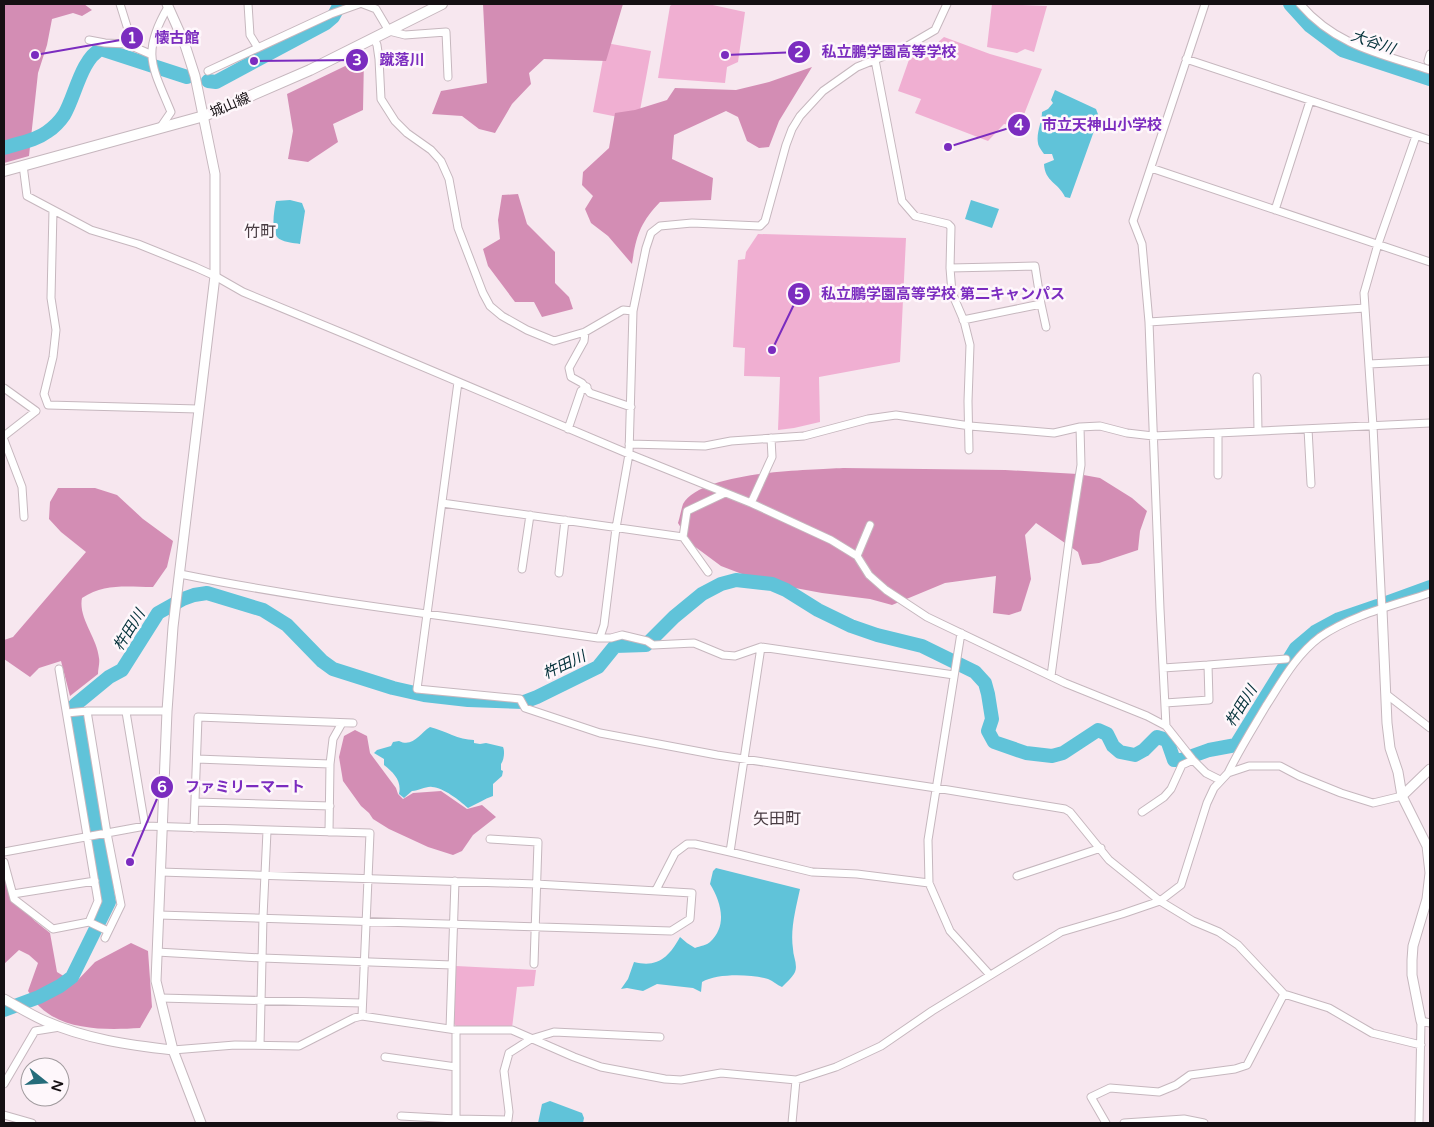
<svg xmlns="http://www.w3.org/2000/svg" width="1434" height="1127" viewBox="0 0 1434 1127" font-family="'Varela Round','Noto Sans JP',sans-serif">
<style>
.green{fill:#f0afd2}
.forest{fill:#d38db4}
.water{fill:#60c3d9}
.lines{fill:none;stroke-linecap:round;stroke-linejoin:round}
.river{stroke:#60c3d9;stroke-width:14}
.minor-casing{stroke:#c6b7be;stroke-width:9}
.tertiary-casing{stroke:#c6b7be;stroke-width:11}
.secondary-casing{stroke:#c6b7be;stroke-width:12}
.minor{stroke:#fff;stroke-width:7}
.tertiary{stroke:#fff;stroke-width:9}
.secondary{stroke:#fff;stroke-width:10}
.labels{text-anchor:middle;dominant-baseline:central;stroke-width:5;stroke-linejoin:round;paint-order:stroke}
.street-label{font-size:14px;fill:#151013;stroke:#fef7fb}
.water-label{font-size:15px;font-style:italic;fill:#002f38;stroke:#fef7fb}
.quarter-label{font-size:16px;fill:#473b41;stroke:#fef7fb}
.leader{fill:none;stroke:#7b2cbf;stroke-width:2}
.callout-dot{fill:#7b2cbf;stroke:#fef7fb;stroke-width:2}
.mark-label{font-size:15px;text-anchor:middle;font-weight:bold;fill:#fff}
.callout-label{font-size:15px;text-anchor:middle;font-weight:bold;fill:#7b2cbf;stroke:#fef7fb;stroke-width:5;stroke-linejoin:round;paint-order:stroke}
</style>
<rect width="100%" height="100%" fill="#f7e7ef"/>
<!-- green -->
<path class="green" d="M 673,4 L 708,4 L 745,12 L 738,62 L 727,67 L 725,83 L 658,78 L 670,6 Z
M 992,4 L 1047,6 L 1034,52 L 1025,49 L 1017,53 L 987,47 Z
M 944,37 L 990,54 L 1042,69 L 1019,127 L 1004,124 L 988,141 L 915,113 L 921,99 L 898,91 L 911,54 L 935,45 Z
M 606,43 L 651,51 L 638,121 L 593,112 Z
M 758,234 L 906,238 L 900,362 L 819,377 L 820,422 L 794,428 L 778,430 L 780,377 L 744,376 L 745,348 L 733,347 L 738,260 L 745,259 L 746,252 Z
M 456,966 L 536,970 L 534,986 L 517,987 L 512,1028 L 458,1028 L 454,1024 Z"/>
<!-- forest -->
<path class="forest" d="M 4,4 L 84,4 L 92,10 L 82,16 L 73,13 L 52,19 L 47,45 L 38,73 L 29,156 L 4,163 Z
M 483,4 L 623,4 L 606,61 L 544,59 L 529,73 L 531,84 L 512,104 L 495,133 L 479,129 L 462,116 L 432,114 L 441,91 L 487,83 Z
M 364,57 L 363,110 L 333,124 L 338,142 L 308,162 L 288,159 L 293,131 L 287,94 Z
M 812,67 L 779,121 L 769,147 L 759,148 L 747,141 L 738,117 L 726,111 L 674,135 L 672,159 L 713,178 L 711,200 L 660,202 C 640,223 636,236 632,264 L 608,236 L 591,223 L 585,209 L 593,196 L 582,185 L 583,172 L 609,148 L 615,113 L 635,110 L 667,100 L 675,88 L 736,90 L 769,82 Z
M 518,194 L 527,224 L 555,252 L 555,283 L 569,297 L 573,309 L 542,317 L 534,302 L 515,302 L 488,266 L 483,249 L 500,239 L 498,220 L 502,195 Z
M 843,468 L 1005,470 L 1078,474 L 1100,478 L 1132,498 L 1147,511 L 1140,531 L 1138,550 L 1099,563 L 1082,565 L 1078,552 L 1036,523 L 1025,535 L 1031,579 L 1021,611 L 1009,615 L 993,613 L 996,576 L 945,583 L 892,605 L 870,599 L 822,593 L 763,582 L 721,566 L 690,543 L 678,523 C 680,517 681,510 683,504 C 702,471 808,470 843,468 Z
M 58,488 L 95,488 L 117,495 L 143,519 L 173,541 L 167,567 L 153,587 C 127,587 105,583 82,598 C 78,618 97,637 99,658 C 100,663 98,669 98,674 L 70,696 L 61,661 L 39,668 L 30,677 L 4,659 L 4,640 L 13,637 L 86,552 L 61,532 L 49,519 L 50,502 Z
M 355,730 L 367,736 L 370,753 L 396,788 L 398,794 L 403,799 L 413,793 L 441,791 L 467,809 L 482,805 L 496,817 L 473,835 L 462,851 L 453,855 L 428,847 L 389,829 L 373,819 L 369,813 L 361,806 L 343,781 L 339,757 L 344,736 Z
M 4,871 L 12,898 L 35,921 L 50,933 L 57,972 L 75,983 L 95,962 L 131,943 L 148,951 L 152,1007 L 140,1028 C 107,1030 65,1031 40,1007 C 35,1003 32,996 28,991 L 38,963 L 29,955 L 19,950 L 4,964 Z"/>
<!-- water -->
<path class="water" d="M 1055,90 L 1096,109 L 1099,117 L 1070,198 L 1065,197 C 1058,182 1045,182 1044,164 L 1054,160 L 1052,154 L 1044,154 C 1042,151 1038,146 1038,143 C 1036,133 1042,122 1042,112 L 1048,109 L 1053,103 L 1051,100 Z
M 290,200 L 302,203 L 305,211 L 300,244 C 294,243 281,242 277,237 C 271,228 274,211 276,201 Z
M 971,200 L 999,209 L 992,228 L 965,219 Z
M 430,727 C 446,731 458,740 474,740 L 474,743 L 480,744 L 486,743 L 503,747 C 505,751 504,760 501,764 L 501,770 L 503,771 L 502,776 L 493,784 L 493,796 C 484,799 477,804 468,808 C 459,800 444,788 432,787 C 426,786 419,791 412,791 L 404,798 L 399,794 C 402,781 394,773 384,765 L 384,759 L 374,753 L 377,750 L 391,746 L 393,742 L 399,741 C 413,748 420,733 430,727 Z
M 716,868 L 800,889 C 796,908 790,929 793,949 C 793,956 798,965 795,972 C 792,978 786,983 782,987 C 777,985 773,981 768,979 C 751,974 717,973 702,982 L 701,992 L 693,988 L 657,984 L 643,991 L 627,988 L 621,989 L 628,979 L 634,962 C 658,968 669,957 680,937 L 687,943 L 695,948 C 700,946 707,945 710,942 C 728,925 721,902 710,884 L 713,871 Z
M 550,1101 L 582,1113 L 584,1118 L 583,1123 L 538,1123 L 542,1104 Z"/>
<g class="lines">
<!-- river -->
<path class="river" d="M 1290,4 L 1310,26 L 1342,50 L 1430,79
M 208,81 L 216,82 L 326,23 L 333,17 L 340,4
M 4,148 C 18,143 35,141 47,132 C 53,128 60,121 64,115 C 75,97 81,59 101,49 L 187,77
M 1386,603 L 1430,587
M 4,1010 L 39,997 L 60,986 L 72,977 L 109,902 L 75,705 L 109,677 L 122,670 L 158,613 L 183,599 L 194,595 L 207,593 L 263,610 L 287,625 L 322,661 L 333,669 L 393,688 L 424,695 L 468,700 L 524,702 L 537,697 L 598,667 L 615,646 L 646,645 L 674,617 L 702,594 L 721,584 L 736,580 L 772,584 L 786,590 L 818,610 L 851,626 L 877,635 L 922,646 L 975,672 L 985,683 L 988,694 L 992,719 L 988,731 L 994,742 L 1026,753 L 1052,756 L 1063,753 L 1098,730 L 1107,734 L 1113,746 L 1120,752 L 1135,755 L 1144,750 L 1157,737 L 1167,740 L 1174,760 L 1181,760 L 1209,750 L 1236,745 L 1296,648 L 1315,632 L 1339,619 L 1377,606"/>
<defs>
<path id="minor" d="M 120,4 L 130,36 L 127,44 L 150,54
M 248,4 L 250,35 L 258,48
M 363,4 L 376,9 L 389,31 L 405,35 L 446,32 L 448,77
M 1300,4 C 1336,46 1381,54 1430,70
M 374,38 L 377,45 L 379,59 L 381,99 L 395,121 L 407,133 L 431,150 L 441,161 L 449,179 L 458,228 L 483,293 L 490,306 L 502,316 L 527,330 L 554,341 L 585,332 L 623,310 L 633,311
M 89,40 L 105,43 L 127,44
M 1186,59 L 1430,140
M 875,60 L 902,201 L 915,216 L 948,224 L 951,227 L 950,268 L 952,293 L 964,321 L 970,345 L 968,401 L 969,450
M 1428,61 L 1430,54
M 208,71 L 331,14 L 359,4
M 160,128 L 171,112 C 152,66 141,53 168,7
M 23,165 L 27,196 L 91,230 L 138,244 L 195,267 L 215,276 L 243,292 L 357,339 L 629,454 L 751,503 L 831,540 L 857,556 L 869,575 L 886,590 L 927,617 L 1065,683 L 1147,716 L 1166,726 L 1193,760 L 1206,773 L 1220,780
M 1151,168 L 1430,262
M 53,210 L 51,298 L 56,330 L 53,357 L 44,394 L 48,405 L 198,409
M 1275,210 L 1310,101
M 950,268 L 1035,266 L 1041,304 L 963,320
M 1041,304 L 1046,327
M 1149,322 L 1365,308
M 585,332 L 584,341 L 569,368 L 571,377 L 582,383 L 590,393 L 631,407
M 1369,364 L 1430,361
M 1257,377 L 1258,431
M 458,382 L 417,689 L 520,699 L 525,708 L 600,733 L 717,755 L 936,788 L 1065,809 L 1070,812 L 1109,860 L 1160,901 L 1193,921 L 1219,932 L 1238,945 L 1284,994 L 1329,1008 L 1372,1033 L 1421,1045
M 4,388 L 36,411 L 4,436
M 568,429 L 581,391 L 587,387
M 1308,429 L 1311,484
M 1218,433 L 1218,475
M 4,440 L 22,487 L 24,517
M 629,444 L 705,446 L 731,441 L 804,436 L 868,419 L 896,415 L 970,426 L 1054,433 L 1080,427 L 1100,426 L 1127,433 L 1153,436 L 1430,423
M 442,503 L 683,537 L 687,511 L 725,493
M 751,503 L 772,457 L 771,438
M 683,537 L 708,572
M 857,556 L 870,525
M 522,569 L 530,515
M 559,573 L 565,520
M 180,574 C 318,602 459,617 598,638 L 611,638 L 622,635 L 647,641 L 653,645 L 694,643 L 723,655 L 735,656 L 761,647 L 954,675
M 1382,610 L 1373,426 L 1364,293 L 1378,244 L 1416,136
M 961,633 L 928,840 L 929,883 L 950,931 L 990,975
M 600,637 L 604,625 L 616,528 L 629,454 L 633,311 L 646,248 L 651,233 L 660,226 L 692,223 L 760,226 L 765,221 L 786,145 L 792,129 L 800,116 L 823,91 L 857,67 L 904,48 L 935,30 L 947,4
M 1208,665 L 1286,659
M 1163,668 L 1208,665 L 1209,700 L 1165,703
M 1051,676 L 1069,541 L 1081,465 L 1080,427
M 1386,694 L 1430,728
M 87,711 L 107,833 L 121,905 L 105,938
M 126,712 L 145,826
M 67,713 L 87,711 L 167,711
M 1166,726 L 1160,609 L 1149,322 L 1142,244 L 1133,221 L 1205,4
M 197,759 L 330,764
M 1228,773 C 1239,750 1253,728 1266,706 C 1282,681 1296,655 1320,637 C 1351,615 1395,605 1430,593
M 196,802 L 330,806
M 1142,812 L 1164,797 L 1171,789 L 1182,765 L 1193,760
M 194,828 L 198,717 L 353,723
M 329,832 L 330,764 L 333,739 L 342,723
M 490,839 L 538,842 L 534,964
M 4,852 L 145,826 L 370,833 L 362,1016
M 730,852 L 761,647
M 4,862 L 14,899 L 53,929 L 89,922 L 98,901 L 59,669
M 1017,876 L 1101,848
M 656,890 L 675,853 L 687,844 L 695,844 L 730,852 L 812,872 L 857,874 L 929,883
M 13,894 L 95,881
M 159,915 L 671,931 L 690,919 L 692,893 L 536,884 L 160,872
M 89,922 L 108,931
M 157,952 L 262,958 L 452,965
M 160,998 L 362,1003
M 450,1029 L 455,881
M 456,1030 L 456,1119 L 508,1120 L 509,1112 L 504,1071 L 509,1053 L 531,1039 L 554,1032 L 660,1037
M 260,1045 L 263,917 L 267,831
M 173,1050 L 235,1045 L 299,1046 L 354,1018 L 362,1016 L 456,1030 L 512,1030 L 574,1057 L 601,1067 L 665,1079 L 681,1080 L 721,1073 L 796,1080 L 836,1067 L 881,1046 L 932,1011 L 1061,932 L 1122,914 L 1160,901 L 1181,885 L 1207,803 L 1214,788 L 1228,773 L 1249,766 L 1280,766 L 1299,776 L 1341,793 L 1373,803 L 1402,796
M 385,1057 L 456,1067
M 4,1084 L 35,1031 L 60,1027
M 4,1115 L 32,1123
M 401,1116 L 456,1119
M 792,1123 L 796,1080
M 1106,1123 L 1091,1097 L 1110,1088 L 1159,1092 L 1176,1085 L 1190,1075 L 1235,1069 L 1247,1065 L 1284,994
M 1124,1123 L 1184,1119 L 1204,1123
M 1419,1123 L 1421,1021 L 1430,1023"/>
<path id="tertiary" d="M 167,4 L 184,42 L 195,76 L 215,174 L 215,276 L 173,627 L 167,711 L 156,981 L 173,1050 L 201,1123
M 1382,610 L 1387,723 L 1390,748 L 1398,772 L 1402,796 L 1427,846 L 1430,873 L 1427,899 L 1413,946 L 1412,960 L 1412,975 L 1421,1021
M 1402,796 L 1430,769
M 4,999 C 17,1006 31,1015 45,1021 C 86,1039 128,1045 173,1050"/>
<path id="secondary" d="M 4,171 L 204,116 L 310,70 L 442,4"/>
</defs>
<!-- minor casing -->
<use href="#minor" class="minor-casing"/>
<!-- tertiary casing -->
<use href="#tertiary" class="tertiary-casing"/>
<!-- secondary casing -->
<use href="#secondary" class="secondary-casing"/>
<!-- minor -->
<use href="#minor" class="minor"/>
<!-- tertiary -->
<use href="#tertiary" class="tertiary"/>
<!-- secondary -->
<use href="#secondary" class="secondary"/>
</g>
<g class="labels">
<!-- street labels -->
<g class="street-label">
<text transform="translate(230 105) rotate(-23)">城山線</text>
</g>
<!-- water labels -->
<g class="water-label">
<text transform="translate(1373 42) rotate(19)">大谷川</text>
<text transform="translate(129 630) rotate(-58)">杵田川</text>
<text transform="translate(564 665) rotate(-25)">杵田川</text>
<text transform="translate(1241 706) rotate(-58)">杵田川</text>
</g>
<!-- quarter labels -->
<g class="quarter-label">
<text x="260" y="232">竹町</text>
<text x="777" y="819">矢田町</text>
</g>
</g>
<!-- callouts -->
<path class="leader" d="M35 55L132 38M725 55L799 52M254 61L357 60M948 147L1019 125M772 350L799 294M130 862L162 787"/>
<g class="callout-dot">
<circle cx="35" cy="55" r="5"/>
<circle cx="725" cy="55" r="5"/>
<circle cx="254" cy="61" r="5"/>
<circle cx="948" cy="147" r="5"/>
<circle cx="772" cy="350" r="5"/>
<circle cx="130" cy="862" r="5"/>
<circle cx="132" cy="38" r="12"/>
<circle cx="799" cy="52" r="12"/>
<circle cx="357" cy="60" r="12"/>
<circle cx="1019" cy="125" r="12"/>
<circle cx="799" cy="294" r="12"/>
<circle cx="162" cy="787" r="12"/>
</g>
<g class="mark-label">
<text x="132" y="43">1</text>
<text x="799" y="57">2</text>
<text x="357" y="65">3</text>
<text x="1019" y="130">4</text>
<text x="799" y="299">5</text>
<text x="162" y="792">6</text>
</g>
<g class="callout-label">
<text x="177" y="43">懐古館</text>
<text x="889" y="57">私立鵬学園高等学校</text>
<text x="402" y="65">蹴落川</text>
<text x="1102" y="130">市立天神山小学校</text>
<text x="943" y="299">私立鵬学園高等学校 第二キャンパス</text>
<text x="245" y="792">ファミリーマート</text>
</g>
<!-- border -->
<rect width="1434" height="1127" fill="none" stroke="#151013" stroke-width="10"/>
<!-- north arrow -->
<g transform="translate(45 1082) rotate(107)"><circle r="24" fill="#fef7fb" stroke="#a19b9e"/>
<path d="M0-4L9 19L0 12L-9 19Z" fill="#256c7a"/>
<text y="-8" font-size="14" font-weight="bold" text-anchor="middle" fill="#151013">N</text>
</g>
</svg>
